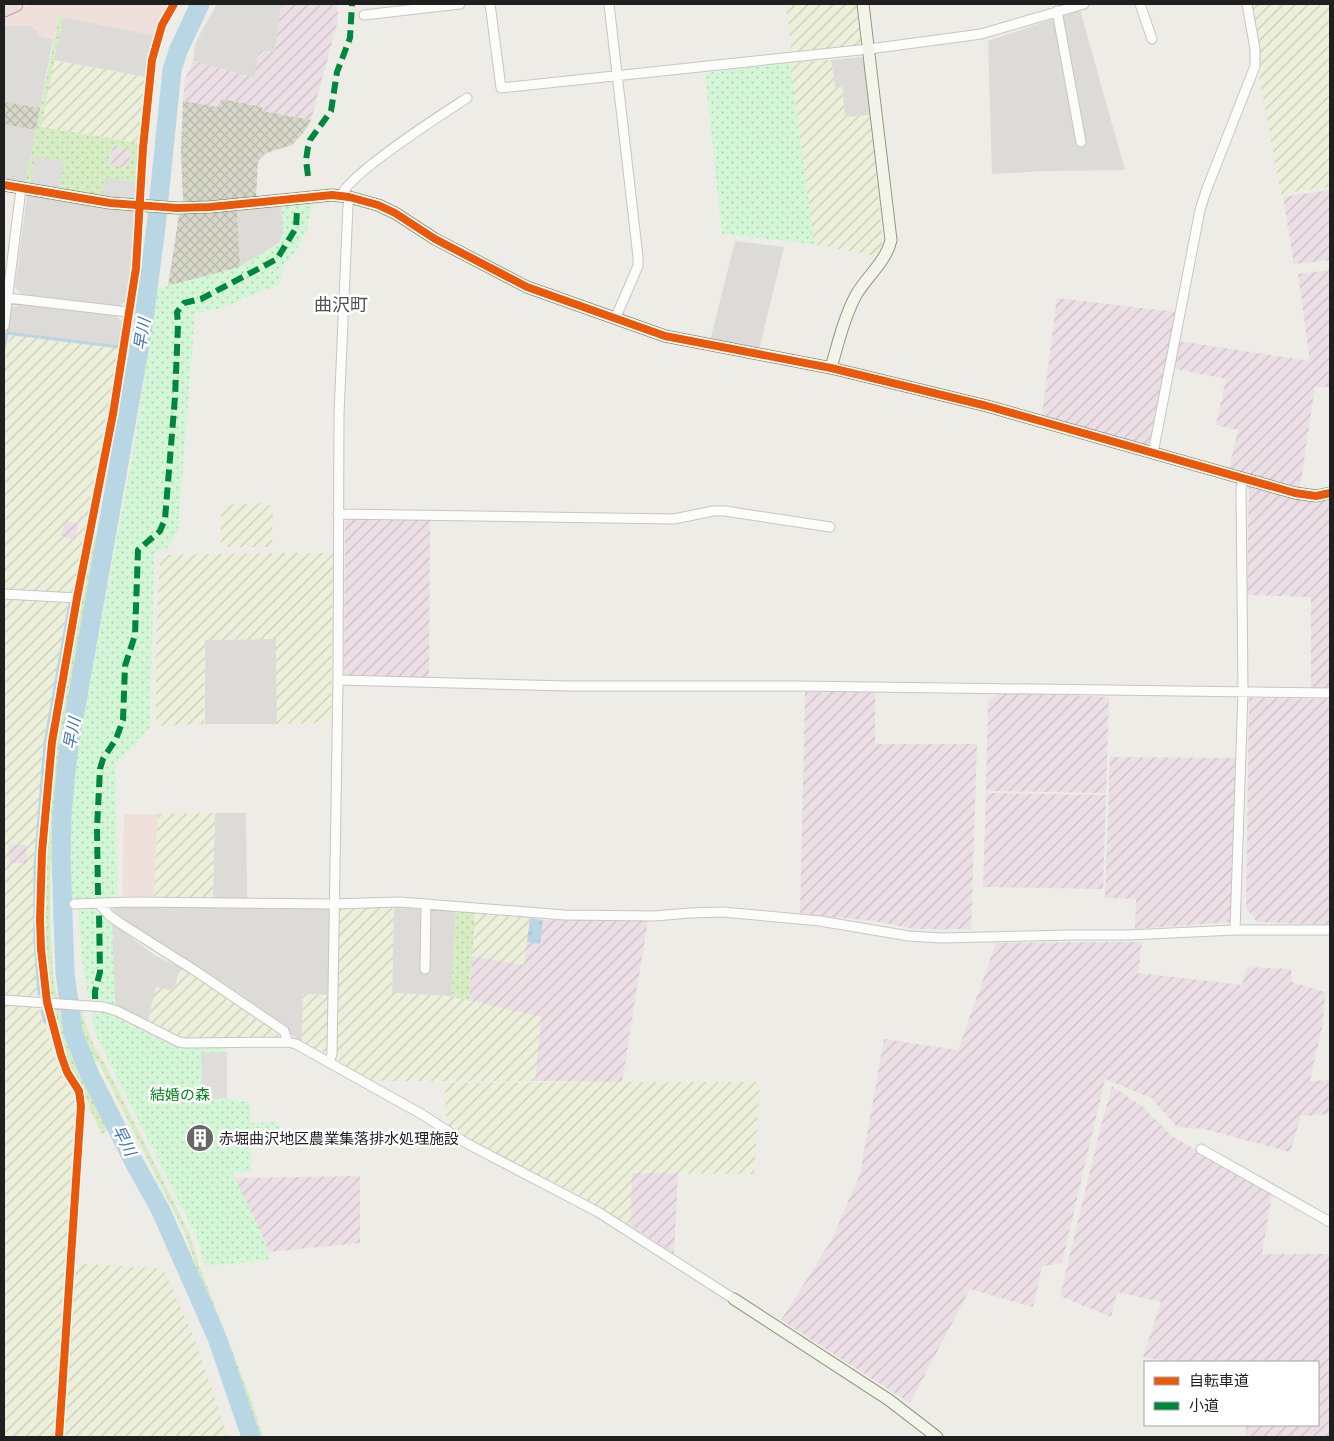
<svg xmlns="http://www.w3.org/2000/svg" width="1334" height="1441" viewBox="0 0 1334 1441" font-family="Barlow,'Noto Sans JP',sans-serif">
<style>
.residential{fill:#dcdbd8}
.commercial{fill:#f0e0db}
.industrial{fill:url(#industrial-furrows)}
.construction{fill:url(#construction-cross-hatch)}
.farmland{fill:url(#farmland-furrows);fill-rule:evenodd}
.grass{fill:url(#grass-dots);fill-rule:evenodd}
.park{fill:url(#park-dots)}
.parking{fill:#dedddb}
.water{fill:url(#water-ripples)}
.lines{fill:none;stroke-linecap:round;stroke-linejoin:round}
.stream{stroke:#b8d6e3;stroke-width:3}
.river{stroke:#b8d6e3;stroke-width:19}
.street-casing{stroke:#c6c6c3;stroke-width:11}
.secondary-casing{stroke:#94987e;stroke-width:13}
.highway-casing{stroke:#c59ca4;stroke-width:17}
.street{stroke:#fcfcfb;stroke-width:9}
.secondary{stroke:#f3f4ea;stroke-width:11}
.highway{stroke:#eadede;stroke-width:15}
.quiet{stroke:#00873e;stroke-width:6;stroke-dasharray:12 6;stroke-linecap:butt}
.cycleway-casing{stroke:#fff;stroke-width:11}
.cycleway{stroke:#e8590c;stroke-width:8}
.labels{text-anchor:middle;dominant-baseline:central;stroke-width:5;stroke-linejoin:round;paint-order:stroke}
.park-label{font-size:15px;fill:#038619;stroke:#fff}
.poi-label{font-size:15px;fill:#1f1f1f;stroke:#fff;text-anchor:start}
.water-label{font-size:16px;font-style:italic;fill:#4373b6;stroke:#fff}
.quarter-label{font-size:18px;fill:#525252;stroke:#fff}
</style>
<defs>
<pattern id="industrial-furrows" width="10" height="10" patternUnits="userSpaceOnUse" patternTransform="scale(1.25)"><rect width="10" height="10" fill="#ebdfe5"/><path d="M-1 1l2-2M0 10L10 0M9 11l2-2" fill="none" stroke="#c9bfc4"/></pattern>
<pattern id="construction-cross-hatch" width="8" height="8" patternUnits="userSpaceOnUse" patternTransform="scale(1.25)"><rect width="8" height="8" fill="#d6d7c8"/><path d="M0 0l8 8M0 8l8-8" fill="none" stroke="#b7b8ab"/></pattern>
<pattern id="farmland-furrows" width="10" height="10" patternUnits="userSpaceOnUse" patternTransform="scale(1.25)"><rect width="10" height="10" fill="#ecefd9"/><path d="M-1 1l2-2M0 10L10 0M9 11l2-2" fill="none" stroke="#caccba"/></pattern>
<pattern id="grass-dots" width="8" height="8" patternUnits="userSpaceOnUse" patternTransform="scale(1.25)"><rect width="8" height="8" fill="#d6edc3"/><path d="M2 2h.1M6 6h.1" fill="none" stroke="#b7cba7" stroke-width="1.8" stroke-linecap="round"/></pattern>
<pattern id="park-dots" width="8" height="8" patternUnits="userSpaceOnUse" patternTransform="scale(1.25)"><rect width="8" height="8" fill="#d3f6d6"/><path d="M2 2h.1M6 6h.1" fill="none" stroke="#b5d2b7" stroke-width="1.8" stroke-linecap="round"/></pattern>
<pattern id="water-ripples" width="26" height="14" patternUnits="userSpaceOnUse" patternTransform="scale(1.25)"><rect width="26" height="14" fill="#b8d6e3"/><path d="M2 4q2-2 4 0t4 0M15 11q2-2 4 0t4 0" fill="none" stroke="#9eb7c2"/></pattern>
</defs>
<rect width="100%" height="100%" fill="#edece7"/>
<!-- residential -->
<path class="residential" d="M 217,4 L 281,4 L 275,52 L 254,78 L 193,61 L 195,46 L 198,38 Z
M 1080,10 L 1125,170 L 1045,171 L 992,174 L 988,41 Z
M 63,17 L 154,35 L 145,77 L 53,60 Z
M 4,26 L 33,26 L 37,30 L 37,35 L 53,39 L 40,108 L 4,102 Z
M 860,57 L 865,60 L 871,115 L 845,117 L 842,87 L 835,87 L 831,60 Z
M 4,124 L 36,130 L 25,184 L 4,180 Z
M 27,195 L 135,211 L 133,261 L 126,301 L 118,307 L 22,295 L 15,287 Z
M 281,205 L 283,230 L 280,242 L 240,267 L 237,210 Z
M 735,241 L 784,247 L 759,350 L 710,341 Z
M 21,304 L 117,316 L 124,324 L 119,347 L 5,332 L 11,308 Z
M 276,639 L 277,724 L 205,724 L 205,640 Z
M 215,813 L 246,813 L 247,898 L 213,898 Z
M 113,906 L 327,907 L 330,910 L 328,995 L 303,994 L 302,1042 L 186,959 L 114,915 Z
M 394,907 L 456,911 L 451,996 L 392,993 Z
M 112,923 L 154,955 L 180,967 L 174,992 L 156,987 L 148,1022 L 115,1005 Z"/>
<!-- commercial -->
<path class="commercial" d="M 32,4 L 169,4 L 154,35 L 59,16 L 53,39 L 37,35 L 37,30 L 33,30 L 33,26 L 4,26 L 4,15 Z
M 124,814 L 158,814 L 154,897 L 125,896 L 122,893 Z"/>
<!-- industrial -->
<path class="industrial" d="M 281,4 L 337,4 L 338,20 L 311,120 L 261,111 L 262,107 L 223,99 L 218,107 L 183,101 L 185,80 L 193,61 L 254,78 L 259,50 L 275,52 Z
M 114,145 L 132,151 L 126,170 L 107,163 Z
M 1330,190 L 1330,260 L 1294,264 L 1283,197 Z
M 1330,270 L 1330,387 L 1315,387 L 1300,487 L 1229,469 L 1238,430 L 1216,425 L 1226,379 L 1172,368 L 1178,341 L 1310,361 L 1298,274 Z
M 1057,298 L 1176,312 L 1149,447 L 1042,415 Z
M 1249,487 L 1309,502 L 1330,500 L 1330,688 L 1311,687 L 1311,597 L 1247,595 Z
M 345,517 L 430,519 L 429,678 L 344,676 Z
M 65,520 L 79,524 L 75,540 L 61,536 Z
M 875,691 L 875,744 L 977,744 L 971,929 L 915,929 L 874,921 L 800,914 L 805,692 Z
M 1001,692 L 1109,697 L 1106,793 L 986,791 L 988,701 Z
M 1249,698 L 1330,699 L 1330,925 L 1257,922 L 1246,908 Z
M 1110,757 L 1237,758 L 1231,922 L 1135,929 L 1136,899 L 1105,898 Z
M 986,793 L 1106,795 L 1103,889 L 983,887 Z
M 9,845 L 27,845 L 27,863 L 9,863 Z
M 543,920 L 648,920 L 622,1082 L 535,1081 L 541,1017 L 469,1001 L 472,956 L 524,965 L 527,942 L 540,944 Z
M 1142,942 L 1138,973 L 1242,985 L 1247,967 L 1291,969 L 1292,982 L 1325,992 L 1323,1023 L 1310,1081 L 1330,1080 L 1330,1114 L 1301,1116 L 1290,1152 L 1204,1129 L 1177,1127 L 1151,1098 L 1105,1079 L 1062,1263 L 1042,1266 L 1033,1307 L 970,1289 L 910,1403 L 781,1320 L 831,1241 L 860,1174 L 884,1039 L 958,1050 L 996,943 Z
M 1112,1086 L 1143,1107 L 1172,1136 L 1272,1194 L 1262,1254 L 1330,1254 L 1330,1437 L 1245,1437 L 1247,1425 L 1318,1425 L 1318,1362 L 1169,1362 L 1143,1357 L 1161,1302 L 1117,1292 L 1111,1317 L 1060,1296 L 1100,1129 Z
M 631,1173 L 678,1173 L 674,1254 L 630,1225 Z
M 360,1176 L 360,1243 L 268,1252 L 266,1243 L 234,1178 Z"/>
<!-- construction -->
<path class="construction" d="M 222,99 L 262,107 L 262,111 L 311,120 L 304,132 L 292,145 L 266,153 L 258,161 L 256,197 L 206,203 L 183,201 L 181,151 L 183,101 L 218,107 Z
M 4,102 L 40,108 L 36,130 L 4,124 Z
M 237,210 L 240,267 L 168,287 L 179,214 Z"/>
<!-- farmland -->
<path class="farmland" d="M 786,4 L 858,4 L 862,40 L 858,46 L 792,53 Z
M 1251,4 L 1330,4 L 1330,187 L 1292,192 L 1281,195 L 1258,70 L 1260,55 Z
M 53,60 L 145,77 L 140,143 L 41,127 Z
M 831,60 L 835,87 L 842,87 L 845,117 L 871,115 L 882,235 L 882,245 L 876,256 L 814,244 L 790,63 Z
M 11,333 L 119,347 L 74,588 L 69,594 L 4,590 L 4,364 ZM 65,521 L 79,524 L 75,540 L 61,536 Z
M 267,503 L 273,508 L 272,547 L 221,547 L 221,505 Z
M 277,553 L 333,553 L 331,718 L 325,723 L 277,724 L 276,639 L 205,640 L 204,724 L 156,726 L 156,641 L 160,559 L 163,555 Z
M 4,599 L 67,603 L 69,606 L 45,743 L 35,868 L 34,907 L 35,940 L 39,992 L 34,997 L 4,995 ZM 9,845 L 26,845 L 27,863 L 9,863 Z
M 215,813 L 213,898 L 154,897 L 158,814 Z
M 342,907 L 394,907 L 392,993 L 451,996 L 541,1017 L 535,1081 L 370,1081 L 340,1063 L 336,1052 L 337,912 Z
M 475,913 L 530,918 L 524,965 L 472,956 Z
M 180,967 L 276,1032 L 278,1035 L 277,1038 L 186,1038 L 178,1036 L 148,1022 L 156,987 L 174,991 Z
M 303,994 L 328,995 L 327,1050 L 324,1053 L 302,1042 Z
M 4,1005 L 34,1007 L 40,1012 L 57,1063 L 74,1099 L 75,1107 L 54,1437 L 4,1437 Z
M 622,1082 L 760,1082 L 754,1174 L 632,1173 L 630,1225 L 571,1191 L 477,1144 L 447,1124 L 444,1083 Z
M 72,1263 L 163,1269 L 193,1335 L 228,1437 L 64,1437 Z"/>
<!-- grass -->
<path class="grass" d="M 59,16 L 63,17 L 41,127 L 140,143 L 138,182 L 102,196 L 59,189 L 35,157 L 30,185 L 25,184 ZM 114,145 L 132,151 L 126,169 L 108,163 Z
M 91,534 L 97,535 L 62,735 L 51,855 L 50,920 L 53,975 L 60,1014 L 78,1072 L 108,1130 L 102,1134 L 89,1108 L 90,1105 L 67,1064 L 52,1012 L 56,1009 L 55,998 L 50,993 L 45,951 L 43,882 L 55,741 Z
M 456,911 L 475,913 L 469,1001 L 451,996 Z
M 78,1010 L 82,1011 C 86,1031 94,1047 105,1064 L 190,1235 L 199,1265 L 252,1402 L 263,1437 L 258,1437 L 214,1313 L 198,1276 L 191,1250 L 185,1233 L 98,1061 L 93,1062 L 82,1031 Z"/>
<!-- park -->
<path class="park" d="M 790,63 L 814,244 L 722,234 L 705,73 Z
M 313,202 L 306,233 L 294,254 L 282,268 L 280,284 L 216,310 L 195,313 L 178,531 L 167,549 L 160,550 L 154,555 L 150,728 L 116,764 L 117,895 L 114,898 L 71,901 L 70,829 L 71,796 L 76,758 L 132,457 L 158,288 L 240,267 L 280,242 L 283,230 L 281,205 Z
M 78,907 L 92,909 L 112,923 L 115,1005 L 88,998 L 82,960 Z
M 101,1011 L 120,1018 L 180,1047 L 226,1046 L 227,1098 L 250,1103 L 250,1123 L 279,1122 L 280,1145 L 251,1147 L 251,1171 L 232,1172 L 266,1243 L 269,1260 L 205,1266 L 197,1237 L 97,1037 L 93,1024 L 93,1012 Z"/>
<!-- parking -->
<path class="parking" d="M 35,156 L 64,161 L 59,189 L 30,185 Z
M 105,178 L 138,182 L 137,199 L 102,196 Z
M 227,1052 L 227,1098 L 202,1098 L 201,1053 Z"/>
<!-- water -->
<path class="water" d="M 530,918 L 543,920 L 540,944 L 527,942 Z"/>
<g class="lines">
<!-- stream -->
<path class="stream" d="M 137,327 L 143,327
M 4,349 L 7,333 L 119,347
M 39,994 L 35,940 L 35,868 L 45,743 L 70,603
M 42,1011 L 45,1022"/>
<!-- river -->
<path class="river" d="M 200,4 L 178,51 L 172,70 L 156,227 L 143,327 L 68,752 L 62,815 L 61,858 L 65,973 L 73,1032 L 89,1073 L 135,1164 L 161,1211 L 195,1288 L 217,1338 L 251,1437"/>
<defs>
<path id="street" d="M 490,4 L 501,88 L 869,49 L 959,37 L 981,34 L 1084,4
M 609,4 L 638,257 L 638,266 L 615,319
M 1140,4 L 1152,39
M 1057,11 L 1081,142
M 364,15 L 460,4
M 341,196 C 347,175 444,113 467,98
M 8,298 L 128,312
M 4,326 L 21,189
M 1153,453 L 1200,210 L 1206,191 L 1255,66 L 1255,49 L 1247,4
M 338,514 L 674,519 L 713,511 L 725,511 L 830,527
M 4,594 L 77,598
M 338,680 L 569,686 L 798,686 L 1330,693
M 74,904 L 132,902 L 333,904 L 400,902 L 564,915 L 654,916 L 690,913 L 723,912 L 820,921 L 909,936 L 942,938 L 1072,935 L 1128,935 L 1235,930 L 1330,930
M 99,904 L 110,916 L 120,923 L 194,970 L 284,1031 L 288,1042
M 1235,930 L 1243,692 L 1241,488 L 1243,479
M 425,969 L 426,904
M 4,1000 L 104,1007 L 117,1011 L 179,1042 L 185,1043 L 288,1042 L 296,1044 L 423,1115 L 466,1143 L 598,1212 L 734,1299
M 329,1062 L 332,1054 L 338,680 L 339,414 L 348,205 L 349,197
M 1201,1149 L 1330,1222
M 59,1437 L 81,1106 L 79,1091 L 67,1072 L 61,1055 L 47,1002 L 41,949 L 40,919 L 42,852 L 52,742 L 77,598 L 113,414 L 136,268 L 143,148 L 152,60 L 162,25 L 174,4"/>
<path id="secondary" d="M 4,185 L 110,203 L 177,208 L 210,207 L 332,195 L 349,197 L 378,205 L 395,213 L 435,239 L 527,287 L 665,336 L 831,368 L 987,406 L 1295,493 L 1316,496 L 1330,493
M 831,368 C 838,343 844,318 856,295 C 867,276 886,262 891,240 L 863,4
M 734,1299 L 889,1400 L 937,1437"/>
<path id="highway" d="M 4,9 L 15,4"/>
</defs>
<!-- street casing -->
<use href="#street" class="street-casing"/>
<!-- secondary casing -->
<use href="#secondary" class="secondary-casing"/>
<!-- highway casing -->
<use href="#highway" class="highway-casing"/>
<!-- street -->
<use href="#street" class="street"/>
<!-- secondary -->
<use href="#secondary" class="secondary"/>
<!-- highway -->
<use href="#highway" class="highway"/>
<!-- quiet -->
<path class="quiet" d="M 308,176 L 306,160 L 308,147 L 310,140 L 331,111 L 337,72 L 350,38 L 352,4
M 98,895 L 97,828 L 100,769 L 103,759 L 116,739 L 123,720 L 125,666 L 135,635 L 138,550 L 160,531 L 165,519 L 175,397 L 178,325 L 177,312 L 184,303 L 201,299 L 277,259 L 296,228 L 297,211
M 95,999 L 95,991 L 100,972 L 99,913"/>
<defs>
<path id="cycleway" d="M 4,185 L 110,203 L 177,208 L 210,207 L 332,195 L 349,197 L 378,205 L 395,213 L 435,239 L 527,287 L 665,336 L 831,368 L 987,406 L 1295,493 L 1316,496 L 1330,493
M 59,1437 L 81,1106 L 79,1091 L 67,1072 L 61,1055 L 47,1002 L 41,949 L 40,919 L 42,852 L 52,742 L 77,598 L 113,414 L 136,268 L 143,148 L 152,60 L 162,25 L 174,4"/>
</defs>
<!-- cycleway casing -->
<use href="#cycleway" class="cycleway-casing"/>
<!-- cycleway -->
<use href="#cycleway" class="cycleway"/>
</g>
<!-- icons -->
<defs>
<symbol id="building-disc" viewBox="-11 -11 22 22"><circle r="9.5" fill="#676765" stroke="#fff"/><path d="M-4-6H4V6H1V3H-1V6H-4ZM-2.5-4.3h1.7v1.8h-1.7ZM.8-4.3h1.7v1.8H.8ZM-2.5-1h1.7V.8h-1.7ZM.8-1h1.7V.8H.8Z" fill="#fff"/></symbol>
</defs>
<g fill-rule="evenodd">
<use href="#building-disc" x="184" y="1122" width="32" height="32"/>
</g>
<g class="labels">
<!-- park labels -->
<g class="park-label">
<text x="180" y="1094">結婚の森</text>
</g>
<!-- poi labels -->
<g class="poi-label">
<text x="219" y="1138">赤堀曲沢地区農業集落排水処理施設</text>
</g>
<!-- water labels -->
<g class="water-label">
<text transform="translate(141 334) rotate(-81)">早川</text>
<text transform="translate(71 733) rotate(-80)">早川</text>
<text transform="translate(125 1140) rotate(63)">早川</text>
</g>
<!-- quarter labels -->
<g class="quarter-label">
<text x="341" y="304">曲沢町</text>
</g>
</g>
<!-- border -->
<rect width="1334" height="1441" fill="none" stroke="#1f1f1f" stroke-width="10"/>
<!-- legend -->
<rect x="1144" y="1361" width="175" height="65" fill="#ffffff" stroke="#a5a5a5"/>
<rect x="1154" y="1377" width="25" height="8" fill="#e8590c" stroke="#a5a5a5"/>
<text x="1189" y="1386" font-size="15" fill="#1f1f1f">自転車道</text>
<rect x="1154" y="1402" width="25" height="8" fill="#00873e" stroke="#a5a5a5"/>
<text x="1189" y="1411" font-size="15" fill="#1f1f1f">小道</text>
</svg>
